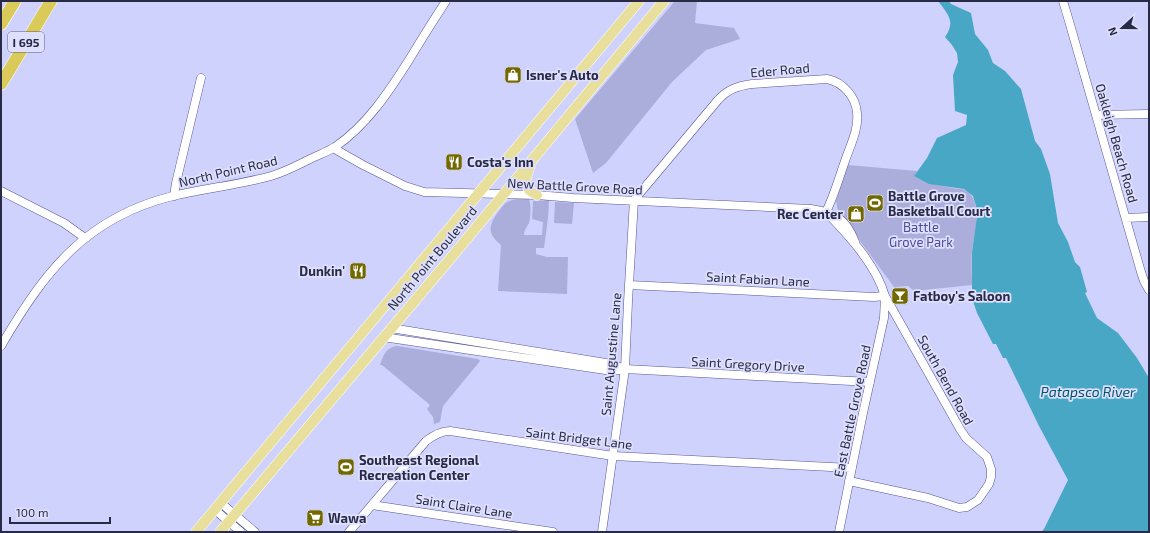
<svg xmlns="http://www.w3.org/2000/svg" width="1150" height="533" viewBox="0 0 1150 533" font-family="'Exo 2',sans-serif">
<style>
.green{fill:#abaeda}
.water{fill:#48a7c5}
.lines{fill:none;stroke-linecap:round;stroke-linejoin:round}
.minor-casing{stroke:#575796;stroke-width:9}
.major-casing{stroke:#fff;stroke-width:11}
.highway-casing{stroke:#fff;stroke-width:13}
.minor{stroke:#fff;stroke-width:8}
.major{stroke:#e8df9c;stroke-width:10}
.highway{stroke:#d9ca5a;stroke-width:12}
.labels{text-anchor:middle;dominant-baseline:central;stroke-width:3.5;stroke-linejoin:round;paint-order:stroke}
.shield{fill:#dee0fd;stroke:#5f617c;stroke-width:1}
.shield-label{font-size:12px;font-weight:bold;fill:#292a45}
.street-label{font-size:13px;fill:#292a45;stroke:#dee0fd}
.poi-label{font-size:13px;font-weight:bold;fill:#292a45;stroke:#dee0fd;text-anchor:start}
.park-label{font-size:13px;fill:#4e4a9c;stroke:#dee0fd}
.water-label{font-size:14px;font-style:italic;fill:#00556a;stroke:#dee0fd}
</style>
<rect width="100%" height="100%" fill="#cfd2fd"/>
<!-- green -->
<path class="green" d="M 675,1 L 697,1 L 695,23 L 734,28 L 740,39 L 706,50 L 672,82 L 606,163 L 593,173 L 575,119 Z
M 848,165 L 917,171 L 915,176 C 927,184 939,185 953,188 C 957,189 962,188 965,190 C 984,200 974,234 972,251 C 971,262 972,274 972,285 L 914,291 L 908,286 L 894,287 L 838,211 L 836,201 Z
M 529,199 C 531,205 531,217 529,223 C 527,227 524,230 524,235 L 542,235 L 543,222 L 532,219 L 533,201 L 549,200 C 549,216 546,232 544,248 L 536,248 L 536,254 L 547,257 L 568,257 L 567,294 L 498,291 L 501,245 C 487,234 488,225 499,211 C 502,207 505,202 510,201 C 515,198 524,199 529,199 Z
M 555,202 L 574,203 L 572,224 L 554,223 Z
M 397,346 L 478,359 L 480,361 L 443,406 L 440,422 L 434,424 L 433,417 L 427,409 L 430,405 L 382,365 L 380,365 C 383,356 386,347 397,346 Z"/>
<!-- water -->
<path class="water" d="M 938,1 L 949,1 L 951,4 L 971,13 L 975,34 L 988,50 L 993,63 L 1005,71 L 1021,89 L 1035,141 L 1041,149 L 1050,174 L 1058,223 L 1068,242 L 1075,262 L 1080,267 L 1087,292 L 1085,293 L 1097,318 L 1118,333 L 1137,358 L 1149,378 L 1149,532 L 1041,532 L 1044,529 L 1068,480 L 1039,426 L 1006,358 L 1003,358 L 996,344 L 993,344 L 977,313 L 972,298 L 972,252 L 977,216 L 976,206 L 973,196 L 964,189 L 929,184 L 914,176 L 927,158 L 937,138 L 966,125 L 967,115 L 955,111 L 953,75 L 958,62 L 957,53 L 952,45 L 945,37 C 956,22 948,14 938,1 Z"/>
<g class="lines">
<defs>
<path id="minor" d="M 1063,1 L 1069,21 L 1141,272 L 1144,281 L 1149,290
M 1096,115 L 1149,114
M 333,148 L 363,165 L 405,186 L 424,192 L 537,195 L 573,198 L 811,209 C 835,213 846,218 855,242
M 1,191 L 64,223 L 85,238
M 174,196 L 176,183 L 201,78
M 828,214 C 850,237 876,265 885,296 L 960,429 L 966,438 L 987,457 L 991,469 L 991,477 L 989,484 L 978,500 L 967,507 L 959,508 L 928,498 L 849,481
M 1126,218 L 1149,217
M 629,285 L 874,297 L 885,296
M 391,328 L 612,364 L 624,369
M 383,337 L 612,371 L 625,369 L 870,382
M 1,346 C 44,272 86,217 173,196 C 206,188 239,185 271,176 C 285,172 298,165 310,159 C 318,155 327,152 335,147 C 367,125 388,93 409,60 C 421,40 433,21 446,1
M 221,503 L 255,532
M 372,505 L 553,532
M 215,510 L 241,532
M 349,532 L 426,441 C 434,435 441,431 450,431 L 613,456 L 851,468
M 602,532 L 625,369 L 628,302 L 634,200 L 718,100 C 728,89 738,86 752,84 L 827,79 C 843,82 856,97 857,113 C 859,129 850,146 845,161 C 839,178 834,196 826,212
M 839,532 L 863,413 L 884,318 L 885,296"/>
<path id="major" d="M 531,163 C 526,177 520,187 537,195
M 196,532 L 639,1
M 220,532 L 460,247 L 664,1"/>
<path id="highway" d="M 1,24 L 15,1
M 1,84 L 51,1"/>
</defs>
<!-- minor casing -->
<use href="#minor" class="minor-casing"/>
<!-- major casing -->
<use href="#major" class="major-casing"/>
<!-- highway casing -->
<use href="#highway" class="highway-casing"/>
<!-- minor -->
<use href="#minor" class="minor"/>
<!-- major -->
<use href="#major" class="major"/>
<!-- highway -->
<use href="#highway" class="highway"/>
</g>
<!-- icons -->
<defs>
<symbol id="shop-square" viewBox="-11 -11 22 22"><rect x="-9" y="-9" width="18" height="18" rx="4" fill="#736800" stroke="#dee0fd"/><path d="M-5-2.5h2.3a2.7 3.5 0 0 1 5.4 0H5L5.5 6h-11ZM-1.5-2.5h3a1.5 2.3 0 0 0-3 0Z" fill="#fff"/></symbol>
<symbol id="restaurant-square" viewBox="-11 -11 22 22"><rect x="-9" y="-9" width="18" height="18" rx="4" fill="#736800" stroke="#dee0fd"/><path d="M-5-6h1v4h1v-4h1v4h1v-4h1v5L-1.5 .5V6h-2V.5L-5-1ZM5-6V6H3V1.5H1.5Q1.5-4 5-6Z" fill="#fff"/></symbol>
<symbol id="stadium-square" viewBox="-11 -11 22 22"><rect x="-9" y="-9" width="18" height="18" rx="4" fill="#736800" stroke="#dee0fd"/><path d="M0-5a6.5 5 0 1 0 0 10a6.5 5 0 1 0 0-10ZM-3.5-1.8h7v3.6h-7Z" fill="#fff"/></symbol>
<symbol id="bar-square" viewBox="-11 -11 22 22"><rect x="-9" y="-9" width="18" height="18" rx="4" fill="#736800" stroke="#dee0fd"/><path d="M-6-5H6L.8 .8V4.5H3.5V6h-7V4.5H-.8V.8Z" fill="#fff"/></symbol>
<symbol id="supermarket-square" viewBox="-11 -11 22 22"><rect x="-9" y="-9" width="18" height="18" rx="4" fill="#736800" stroke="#dee0fd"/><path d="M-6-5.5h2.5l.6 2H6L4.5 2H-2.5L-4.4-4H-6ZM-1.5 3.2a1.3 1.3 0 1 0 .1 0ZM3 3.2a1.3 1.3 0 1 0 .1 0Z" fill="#fff"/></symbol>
</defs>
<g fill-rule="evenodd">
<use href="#shop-square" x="503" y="65" width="20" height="20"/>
<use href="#restaurant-square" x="444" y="152" width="20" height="20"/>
<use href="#stadium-square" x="865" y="193" width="20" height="20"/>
<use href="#shop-square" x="846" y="204" width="20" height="20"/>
<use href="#restaurant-square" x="348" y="261" width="20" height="20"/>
<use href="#bar-square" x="890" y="286" width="20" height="20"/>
<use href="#stadium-square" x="336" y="457" width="20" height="20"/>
<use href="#supermarket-square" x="305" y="508" width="20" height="20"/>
</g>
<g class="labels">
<!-- shield labels -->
<rect class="shield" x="8" y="32" width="36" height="20" rx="3"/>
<g class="shield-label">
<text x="26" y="42">I 695</text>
</g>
<!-- street labels -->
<g class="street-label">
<text transform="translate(780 70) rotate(-5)">Eder Road</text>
<text transform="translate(1117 143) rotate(74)">Oakleigh Beach Road</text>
<text transform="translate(228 171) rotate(-13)">North Point Road</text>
<text transform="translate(575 186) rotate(3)">New Battle Grove Road</text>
<text transform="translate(432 258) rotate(-50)">North Point Boulevard</text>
<text transform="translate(758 279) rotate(3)">Saint Fabian Lane</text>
<text transform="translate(611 354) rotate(-85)">Saint Augustine Lane</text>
<text transform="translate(748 364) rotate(3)">Saint Gregory Drive</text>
<text transform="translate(946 380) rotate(61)">South Bend Road</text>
<text transform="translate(852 411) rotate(-78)">East Battle Grove Road</text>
<text transform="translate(579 438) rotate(7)">Saint Bridget Lane</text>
<text transform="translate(464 506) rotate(9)">Saint Claire Lane</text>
</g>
<!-- poi labels -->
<g class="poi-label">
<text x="526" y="75">Isner's Auto</text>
<text x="467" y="162">Costa's Inn</text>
<text x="888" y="196">Battle Grove<tspan x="888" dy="15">Basketball Court</tspan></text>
<text x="843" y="214" text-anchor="end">Rec Center</text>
<text x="345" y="271" text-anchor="end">Dunkin'</text>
<text x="913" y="296">Fatboy's Saloon</text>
<text x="359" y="460">Southeast Regional<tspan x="359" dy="15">Recreation Center</tspan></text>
<text x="328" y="518">Wawa</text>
</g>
<!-- park labels -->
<g class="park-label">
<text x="921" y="227">Battle<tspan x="921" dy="15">Grove Park</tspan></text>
</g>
<!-- water labels -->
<g class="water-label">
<text x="1088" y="391">Patapsco River</text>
</g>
</g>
<!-- border -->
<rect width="1150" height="533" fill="none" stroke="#292a45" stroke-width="4"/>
<!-- north arrow -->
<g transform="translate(1122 28) rotate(249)" stroke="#dee0fd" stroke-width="3" paint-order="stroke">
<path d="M0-3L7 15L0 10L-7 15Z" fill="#292a45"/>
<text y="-6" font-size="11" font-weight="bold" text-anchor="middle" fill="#292a45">N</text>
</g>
<!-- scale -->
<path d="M10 517v6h100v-6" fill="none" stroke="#292a45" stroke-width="2"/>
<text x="16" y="517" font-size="12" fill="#292a45" stroke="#dee0fd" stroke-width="3" paint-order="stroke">100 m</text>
</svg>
